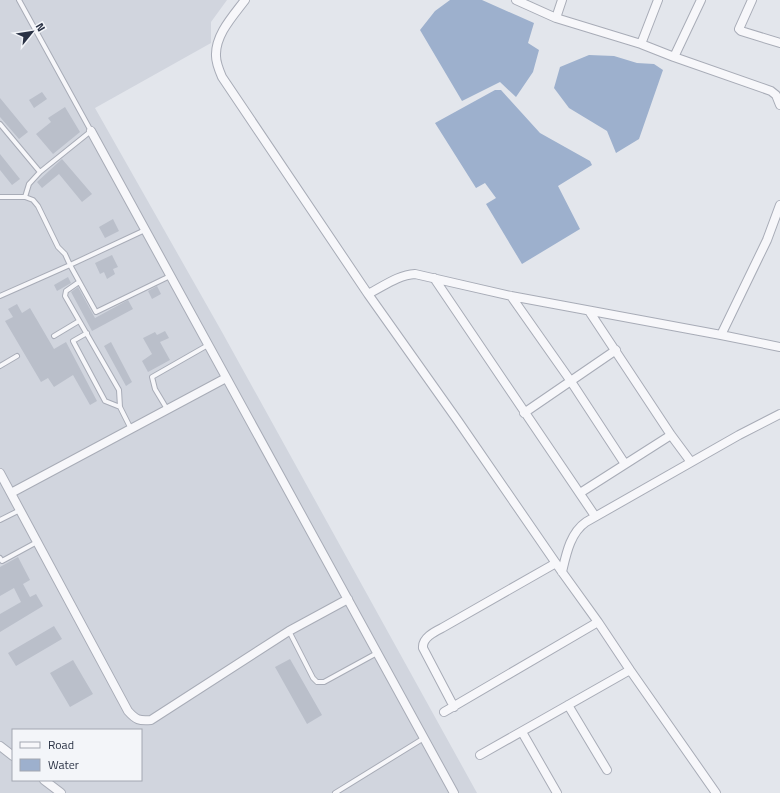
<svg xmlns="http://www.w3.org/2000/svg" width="780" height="793" viewBox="0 0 780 793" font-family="'Titillium Web',sans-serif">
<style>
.built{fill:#d1d5de;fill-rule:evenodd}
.water{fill:#9db0cd}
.building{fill:#babfca}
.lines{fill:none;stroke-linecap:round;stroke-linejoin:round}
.lane-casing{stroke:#a8acb7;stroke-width:6}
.street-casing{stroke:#a8acb7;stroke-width:10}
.lane{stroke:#f7f7fa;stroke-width:4}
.street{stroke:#f7f7fa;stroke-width:8}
</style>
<rect width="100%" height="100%" fill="#e3e6ec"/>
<!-- built -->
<path class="built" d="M 0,0 L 227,0 L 211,22 L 211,43 L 95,108 L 222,332 L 477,793 L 0,793 ZM 13,730 L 141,730 L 141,780 L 13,780 Z"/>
<!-- water -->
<path class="water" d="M 450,0 L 482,0 L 534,23 L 528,43 L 539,50 L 533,72 L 516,97 L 500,82 L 462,101 L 420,30 L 435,11 Z
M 589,55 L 614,56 L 637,63 L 654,64 L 663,70 L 639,139 L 616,153 L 607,131 L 569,108 L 554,88 L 560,67 Z
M 495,90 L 501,90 L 540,133 L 590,161 L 592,165 L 558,186 L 580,229 L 522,264 L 486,204 L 496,198 L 485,183 L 476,188 L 435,123 Z"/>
<!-- building -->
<path class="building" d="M 42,92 L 47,99 L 34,108 L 29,100 Z
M 0,98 L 28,132 L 19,139 L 0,117 Z
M 65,107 L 80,132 L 53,154 L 36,134 L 51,122 L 48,118 Z
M 0,154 L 20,179 L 12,185 L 0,170 Z
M 62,159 L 92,194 L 82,202 L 59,174 L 42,188 L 37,182 Z
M 113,219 L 119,231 L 105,238 L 99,227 Z
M 112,255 L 118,267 L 113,269 L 115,274 L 107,279 L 104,272 L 100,274 L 95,263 Z
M 68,277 L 71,283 L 57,291 L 54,285 Z
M 157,286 L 161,294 L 152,299 L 148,291 Z
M 78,287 L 95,318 L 128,300 L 133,309 L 92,331 L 71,292 Z
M 17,304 L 22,313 L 30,308 L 54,349 L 66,342 L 97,401 L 90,405 L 73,375 L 54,387 L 48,378 L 41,382 L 5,321 L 13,317 L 8,309 Z
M 165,331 L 169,338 L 160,342 L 170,360 L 148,372 L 142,361 L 152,354 L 143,338 L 155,332 L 157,335 Z
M 111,342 L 132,382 L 126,386 L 104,346 Z
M 18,557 L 30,580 L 23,584 L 30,597 L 36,594 L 43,606 L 0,632 L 0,614 L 21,602 L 14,588 L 0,596 L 0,567 Z
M 54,626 L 62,639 L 16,666 L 8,653 Z
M 290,659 L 322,715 L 307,724 L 275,667 Z
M 73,660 L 93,694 L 70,707 L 50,673 Z"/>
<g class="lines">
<defs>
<path id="lane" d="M 19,0 L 91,131 L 40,172 L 29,184 L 25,197
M 0,124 L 40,172
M 0,197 L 25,197 L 33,200 L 38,206 L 58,247 L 65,254 L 70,265 L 96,312 L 170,276
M 79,282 L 66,291 L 65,296 L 119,390 L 120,407 L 131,429
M 0,296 L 70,265 L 145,230
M 87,333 L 73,341 L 105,401 L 120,407
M 54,336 L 79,321
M 0,366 L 17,356
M 167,409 L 155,389 L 152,377 L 208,345
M 0,520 L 20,510
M 0,558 L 2,561 L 37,542
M 289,631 L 313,678 L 317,682 L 324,682 L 377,653
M 335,793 L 424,738"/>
<path id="street" d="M 245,0 C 233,16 215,35 216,56 C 216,63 219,70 222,77 L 368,294 L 458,421 L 562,572 L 598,622 L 630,670 L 716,793
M 516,0 L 556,18 L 641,44 L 674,57 L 771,91 L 776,95 L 780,105
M 752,0 L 739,29 L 741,31 L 780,43
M 556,18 L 562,0
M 641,44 L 658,0
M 674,57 L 701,0
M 91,131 L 454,793
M 780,205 L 767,240 L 721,335 L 780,347
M 434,278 L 595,516
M 368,294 C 384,286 398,275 415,274 L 511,296 L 721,335
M 511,296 L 570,380 L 625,464
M 589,311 L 671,435 L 691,462
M 524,413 L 616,350
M 0,473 L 128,711 C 136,720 139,721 151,720 L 289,631 L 348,599
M 11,493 L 226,378
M 580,493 L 671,435
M 562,572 C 566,555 570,533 586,522 L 739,435 L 780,414
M 568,705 L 607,770
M 454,707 L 423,648 C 422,638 434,632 442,628 L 556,563
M 444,712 L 598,622
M 522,732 L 557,793
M 0,746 L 13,756
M 480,755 L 630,670
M 44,780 L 61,793"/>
</defs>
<!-- lane casing -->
<use href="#lane" class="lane-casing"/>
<!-- street casing -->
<use href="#street" class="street-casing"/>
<!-- lane -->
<use href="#lane" class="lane"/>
<!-- street -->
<use href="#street" class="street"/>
</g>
<!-- legend -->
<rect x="12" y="729" width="130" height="52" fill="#f3f5f9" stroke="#a3a7b1"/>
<rect x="20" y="742" width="20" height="6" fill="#f7f7fa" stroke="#a3a7b1"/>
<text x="48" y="749" font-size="12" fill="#2a3245">Road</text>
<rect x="20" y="759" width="20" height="12" fill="#9db0cd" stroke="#a3a7b1"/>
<text x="48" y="769" font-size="12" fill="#2a3245">Water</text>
<!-- north arrow -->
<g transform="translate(32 32) rotate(60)" stroke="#f3f5f9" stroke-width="3" paint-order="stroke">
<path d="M0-3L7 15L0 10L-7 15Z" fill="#2a3245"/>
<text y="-6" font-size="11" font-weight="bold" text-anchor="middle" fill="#2a3245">N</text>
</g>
</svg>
